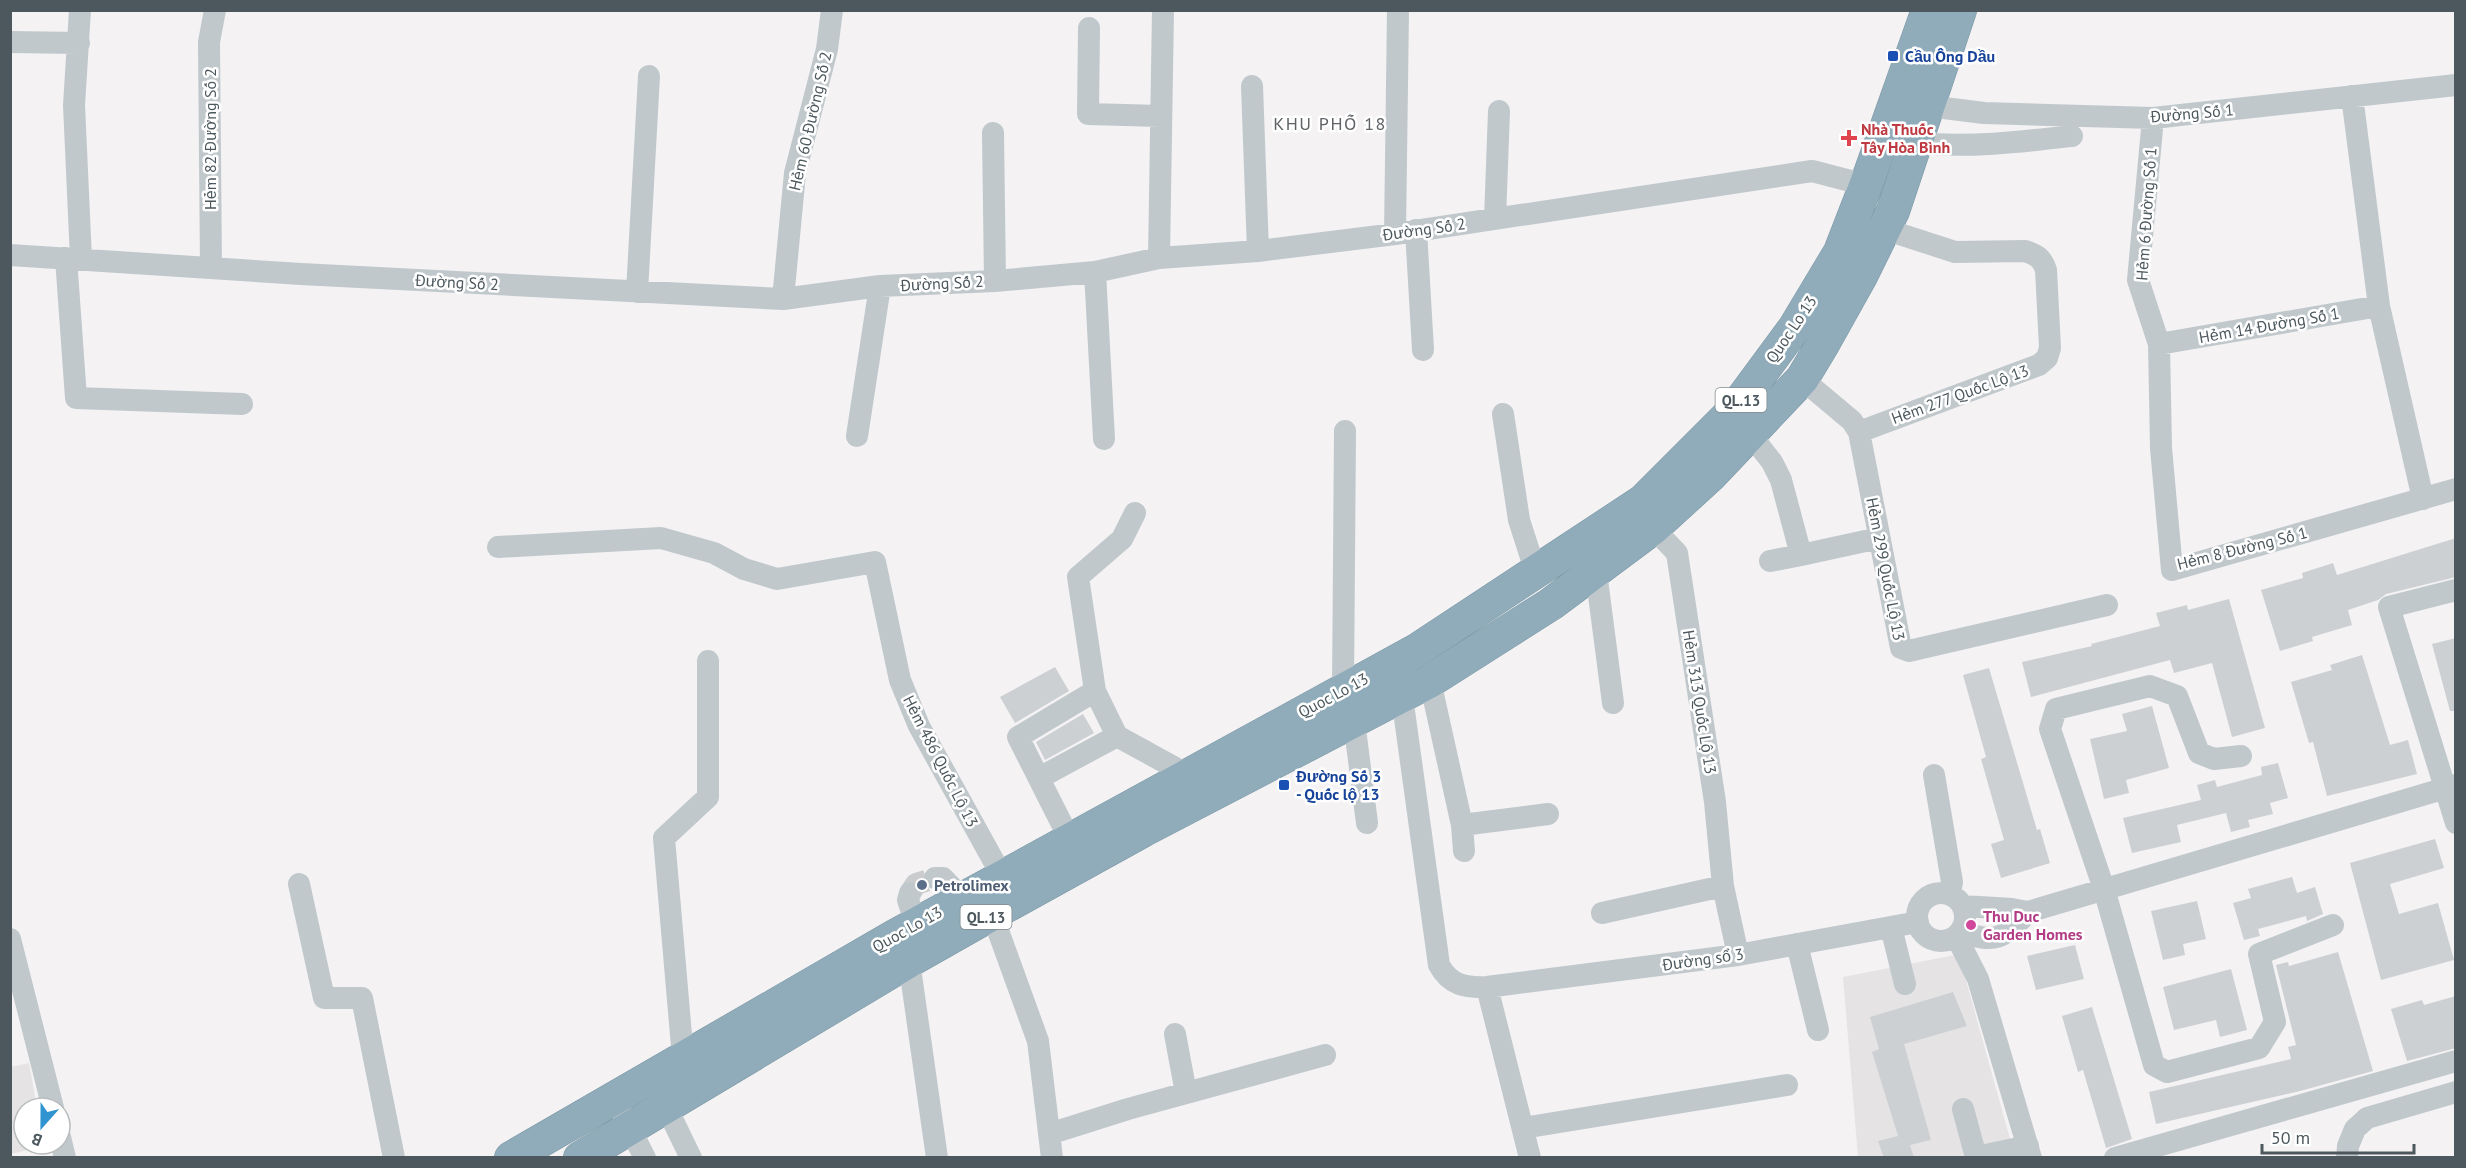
<svg xmlns="http://www.w3.org/2000/svg" width="2466" height="1168" viewBox="0 0 2466 1168" font-family="'PT Sans',sans-serif">
<style>
.education{fill:#e5e3e4}
.building{fill:#cdd0d3}
.lines{fill:none;stroke-linecap:round;stroke-linejoin:round}
.minor-tunnel{stroke:#caccce;stroke-width:22;stroke-dasharray:22 11;stroke-linecap:butt}
.highway-casing{stroke:#7b98a6;stroke-width:34}
.minor{stroke:#c0c8cc;stroke-width:22}
.highway{stroke:#90acba;stroke-width:33}
.transit-dot{fill:#1a4fb4;stroke:#fff;stroke-width:2}
.health-dot{fill:#e0444e;stroke:#fff;stroke-width:2}
.service-dot{fill:#5c6f8a;stroke:#fff;stroke-width:2}
.hotel-dot{fill:#d1479c;stroke:#fff;stroke-width:2}
.labels{text-anchor:middle;dominant-baseline:central;stroke-width:5;stroke-linejoin:round;paint-order:stroke}
.shield{fill:#fff;stroke:#828a8e;stroke-width:1.5}
.shield-label{font-size:15px;font-weight:bold;fill:#4c585d}
.transit-label{font-size:16px;font-weight:bold;fill:#164399;stroke:#fff;text-anchor:start}
.street-label{font-size:16px;fill:#4c585d;stroke:#fff}
.health-label{font-size:16px;font-weight:bold;fill:#be3a42;stroke:#fff;text-anchor:start}
.service-label{font-size:16px;font-weight:bold;fill:#4e5e75;stroke:#fff;text-anchor:start}
.hotel-label{font-size:16px;font-weight:bold;fill:#b23c85;stroke:#fff;text-anchor:start}
.neighbourhood-label{font-size:18px;letter-spacing:1.5px;fill:#5f6366;stroke:#fff}
</style>
<rect width="100%" height="100%" fill="#f4f2f3"/>
<!-- education -->
<path class="education" d="M 1955,955 L 1964,973 L 2015,1157 L 1858,1157 L 1843,977 Z
M 29,1063 L 37,1108 L 24,1108 L 24,1144 L 44,1146 L 11,1154 L 11,1067 Z"/>
<!-- building -->
<path class="building" d="M 2456,538 L 2456,577 L 2386,594 L 2378,600 L 2348,610 L 2352,625 L 2312,637 L 2313,641 L 2280,651 L 2261,590 L 2303,578 L 2302,573 L 2333,563 L 2337,575 Z
M 2229,599 L 2265,728 L 2232,737 L 2212,663 L 2174,673 L 2170,660 L 2031,697 L 2022,662 L 2092,646 L 2091,644 L 2160,626 L 2156,613 L 2187,605 L 2188,610 Z
M 2456,638 L 2456,711 L 2450,711 L 2432,644 Z
M 2362,655 L 2390,745 L 2408,740 L 2417,774 L 2327,796 L 2313,742 L 2309,743 L 2291,682 L 2332,670 L 2330,665 Z
M 1055,667 L 1069,691 L 1015,723 L 1000,697 Z
M 1989,668 L 2037,830 L 2040,829 L 2050,863 L 2001,878 L 1991,844 L 2004,840 L 1981,759 L 1986,757 L 1963,675 Z
M 2152,706 L 2169,768 L 2126,780 L 2129,793 L 2104,799 L 2090,739 L 2127,731 L 2122,714 Z
M 1083,714 L 1094,733 L 1045,760 L 1036,742 Z
M 2278,763 L 2288,798 L 2270,803 L 2273,814 L 2248,820 L 2250,827 L 2231,832 L 2226,813 L 2177,825 L 2181,842 L 2132,853 L 2123,818 L 2201,800 L 2197,785 L 2215,780 L 2217,787 L 2262,775 L 2261,767 Z
M 2435,839 L 2444,868 L 2390,884 L 2399,914 L 2438,903 L 2454,960 L 2381,980 L 2350,863 Z
M 2292,877 L 2297,893 L 2315,887 L 2323,914 L 2307,921 L 2306,916 L 2258,929 L 2260,936 L 2244,940 L 2233,903 L 2251,898 L 2248,889 Z
M 2197,901 L 2206,939 L 2183,944 L 2185,955 L 2163,960 L 2151,911 Z
M 2075,945 L 2084,979 L 2036,990 L 2027,956 Z
M 2338,952 L 2373,1071 L 2300,1091 L 2156,1124 L 2149,1092 L 2291,1059 L 2288,1047 L 2296,1045 L 2276,965 L 2288,962 L 2289,966 Z
M 2231,969 L 2247,1030 L 2220,1037 L 2216,1020 L 2174,1030 L 2163,987 Z
M 1953,992 L 1967,1026 L 1904,1044 L 1931,1140 L 1910,1145 L 1914,1158 L 1884,1158 L 1878,1141 L 1898,1136 L 1872,1052 L 1879,1049 L 1870,1017 Z
M 2456,996 L 2456,1048 L 2407,1061 L 2391,1009 L 2422,1000 L 2424,1005 Z
M 2092,1007 L 2132,1139 L 2106,1148 L 2083,1070 L 2078,1072 L 2062,1016 Z"/>
<g class="lines">
<!-- minor-tunnel -->
<path class="minor-tunnel" d="M 910,893 L 916,884 L 935,878"/>
<defs>
<path id="highway" d="M 511,1158 L 893,937 L 1417,650 L 1643,501 L 1733,411 L 1795,327 L 1840,252 L 1866,185 L 1928,10
M 580,1158 L 909,961 L 992,914 L 1144,830 L 1430,681 L 1551,604 L 1653,528 L 1710,476 L 1802,379 L 1823,344 L 1861,276 L 1893,211 L 1960,10"/>
</defs>
<!-- highway casing -->
<use href="#highway" class="highway-casing"/>
<!-- minor -->
<path class="minor" d="M 80,10 L 74,105 L 81,259
M 1089,28 L 1088,114 L 1161,116
M 10,42 L 79,43
M 1252,86 L 1258,251
M 2352,96 L 2379,306 L 2423,499
M 1928,106 L 1984,113 L 2153,118 L 2456,85
M 2153,118 L 2138,280 L 2159,344 L 2161,448 L 2172,570 L 2456,489
M 993,133 L 995,281
M 1917,143 C 1969,148 2020,142 2072,136
M 1495,219 L 1499,111
M 1416,230 L 1423,350
M 1395,234 L 1398,10
M 10,255 L 301,274 L 783,299 L 880,286 L 995,281 L 1095,272 L 1159,258 L 1258,251 L 1395,234 L 1812,171 L 1866,185
M 66,258 L 76,398 L 242,404
M 1159,258 L 1163,10
M 211,268 L 209,42 L 215,10
M 1095,272 L 1104,439
M 637,292 L 649,76
M 783,299 L 795,173 L 827,49 L 832,10
M 2159,344 L 2379,306
M 1802,379 L 1852,421 L 1859,432 L 1901,648 L 1909,651 L 2107,605
M 1503,414 L 1519,520 L 1536,573
M 1859,432 L 2039,365 L 2047,358 L 2050,348 L 2046,270 C 2042,258 2037,255 2025,251 L 1955,252 L 1884,229
M 1750,434 L 1772,462 L 1781,480 L 1801,555 L 1879,538
M 857,436 L 880,286
M 1653,528 L 1677,553 L 1715,802 L 1723,886 L 1738,955
M 498,547 L 661,538 L 714,553 L 744,569 L 777,579 L 875,562 L 900,680 L 919,726 L 1002,876
M 1770,561 L 1801,555
M 1596,572 L 1613,703
M 2456,590 L 2389,607 L 2456,823
M 1430,681 L 1462,825 L 1464,851
M 1400,682 L 1439,965 C 1450,985 1465,988 1487,987 L 1738,955 L 1918,922
M 1343,689 L 1345,431
M 1095,691 L 1117,736
M 1354,721 L 1367,823
M 2241,756 L 2214,759 L 2199,753 L 2177,696 L 2150,686 L 2056,709 L 2050,729 L 2104,889 L 2154,1065 L 2167,1072 L 2259,1048 L 2275,1022 L 2259,954 L 2333,925
M 1934,775 L 1952,882 L 1950,894
M 1039,778 L 1117,736 L 1188,775
M 1462,825 L 1548,814
M 1070,840 L 1018,737 L 1095,691 L 1078,577 L 1122,539 L 1135,513
M 935,878 L 943,878 L 962,898
M 299,884 L 324,998 L 362,998 L 394,1158
M 910,893 L 908,900 L 916,924
M1917 917a24 24 0 1 1 48 0a24 24 0 1 1-48 0Z
M 1963,906 L 2012,909 L 2028,912
M 1602,913 L 1723,886
M 992,914 L 1038,1041 L 1052,1158
M 1891,927 L 1905,984
M 1961,931 C 1995,945 2004,938 2028,912 L 2456,785
M 1956,936 L 1978,979 L 2031,1158
M 10,939 L 53,1108
M 1797,944 L 1818,1030
M 909,961 L 937,1158
M 1487,987 L 1530,1158
M 1175,1034 L 1186,1093
M 683,1058 L 664,838 L 708,797 L 708,661
M 660,1094 L 691,1158
M 1963,1109 L 1976,1157 L 2028,1146
M 623,1115 L 645,1158
M 1523,1128 L 1787,1085
M 1049,1134 L 1128,1109 L 1325,1055
M 60,1137 L 65,1158
M 2115,1158 L 2456,1061
M 2347,1158 L 2348,1146 L 2355,1129 L 2367,1118 L 2456,1092"/>
<!-- highway -->
<use href="#highway" class="highway"/>
</g>
<!-- markers -->
<g class="transit-dot">
<rect x="1887" y="50" width="12" height="12" rx="3"/>
<rect x="1278" y="779" width="12" height="12" rx="3"/>
</g>
<path class="health-dot" d="M1846 129h6v6h6v6h-6v6h-6v-6h-6v-6h6z"/>
<circle class="service-dot" cx="922" cy="885" r="6"/>
<circle class="hotel-dot" cx="1971" cy="925" r="6"/>
<g class="labels">
<!-- shield labels -->
<g class="shield">
<rect x="1715.5" y="388" width="51" height="24" rx="4.5"/>
<rect x="960.5" y="905" width="51" height="24" rx="4.5"/>
</g>
<g class="shield-label">
<text x="1741" y="400">QL.13</text>
<text x="986" y="917">QL.13</text>
</g>
<!-- transit labels -->
<g class="transit-label">
<text x="1905" y="56">Cầu Ông Dầu</text>
<text x="1296" y="776">Đường Số 3<tspan x="1296" dy="18">- Quốc lộ 13</tspan></text>
</g>
<!-- street labels -->
<g class="street-label">
<text transform="translate(2192 113) rotate(-5)">Đường Số 1</text>
<text transform="translate(810 121) rotate(-77)">Hẻm 60 Đường Số 2</text>
<text transform="translate(210 139) rotate(-90)">Hẻm 82 Đường Số 2</text>
<text transform="translate(2146 214) rotate(-86)">Hẻm 6 Đường Số 1</text>
<text transform="translate(1424 229) rotate(-8)">Đường Số 2</text>
<text transform="translate(457 282) rotate(3)">Đường Số 2</text>
<text transform="translate(942 283) rotate(-3)">Đường Số 2</text>
<text transform="translate(2269 325) rotate(-10)">Hẻm 14 Đường Số 1</text>
<text transform="translate(1791 329) rotate(-56)">Quoc Lo 13</text>
<text transform="translate(1960 394) rotate(-20)">Hẻm 277 Quốc Lộ 13</text>
<text transform="translate(2242 548) rotate(-14)">Hẻm 8 Đường Số 1</text>
<text transform="translate(1886 569) rotate(79)">Hẻm 299 Quốc Lộ 13</text>
<text transform="translate(1333 695) rotate(-28)">Quoc Lo 13</text>
<text transform="translate(1700 702) rotate(81)">Hẻm 313 Quốc Lộ 13</text>
<text transform="translate(941 761) rotate(63)">Hẻm 486 Quốc Lộ 13</text>
<text transform="translate(907 929) rotate(-29)">Quoc Lo 13</text>
<text transform="translate(1703 959) rotate(-8)">Đường sổ 3</text>
</g>
<!-- health labels -->
<g class="health-label">
<text x="1861" y="129">Nhà Thuốc<tspan x="1861" dy="18">Tây Hòa Bình</tspan></text>
</g>
<!-- service labels -->
<g class="service-label">
<text x="934" y="885">Petrolimex</text>
</g>
<!-- hotel labels -->
<g class="hotel-label">
<text x="1983" y="916">Thu Duc<tspan x="1983" dy="18">Garden Homes</tspan></text>
</g>
<!-- neighbourhood labels -->
<g class="neighbourhood-label">
<text x="1330" y="123">KHU PHỐ 18</text>
</g>
</g>
<!-- border -->
<rect width="2466" height="1168" fill="none" stroke="#4c585d" stroke-width="24"/>
<!-- north arrow -->
<g transform="translate(42 1126) rotate(201)"><circle r="28" fill="#ffffff" stroke="#b7bcbe" stroke-width="1.5"/>
<path d="M0-4.5L10 22L0 15L-10 22Z" fill="#3094d0"/>
<text y="-9" font-size="16" font-weight="bold" text-anchor="middle" fill="#4c585d">B</text>
</g>
<!-- scale -->
<path d="M2262 1144v9h152v-9" fill="none" stroke="#4c585d" stroke-width="3"/>
<text x="2271" y="1144" font-size="18" fill="#4c585d" stroke="#ffffff" stroke-width="4.5" paint-order="stroke">50 m</text>
</svg>
